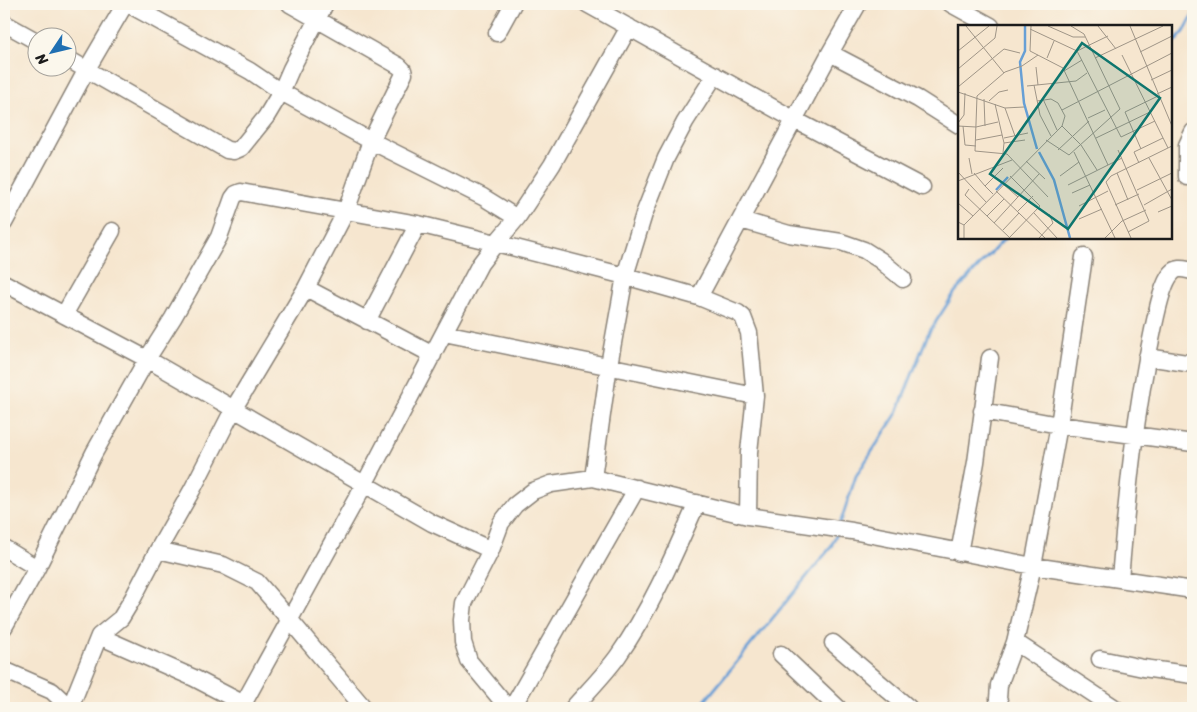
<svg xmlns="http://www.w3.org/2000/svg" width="1197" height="712" viewBox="0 0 1197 712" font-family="Sriracha,sans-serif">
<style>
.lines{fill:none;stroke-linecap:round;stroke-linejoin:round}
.stream{stroke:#679fd5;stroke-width:3}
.minor-casing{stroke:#898176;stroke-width:19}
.minor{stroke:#fff;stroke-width:16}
.inset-river{fill:none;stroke:#679fd5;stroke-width:2.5}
.inset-road{fill:none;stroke:#9f9587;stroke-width:1}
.view{fill:#0f766e;fill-opacity:0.15;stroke:#0f766e;stroke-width:2.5}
.inset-edge{fill:none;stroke:#1c1c1c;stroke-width:2.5}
</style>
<rect width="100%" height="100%" fill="#fbf7ec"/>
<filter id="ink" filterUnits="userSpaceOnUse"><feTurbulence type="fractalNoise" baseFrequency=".02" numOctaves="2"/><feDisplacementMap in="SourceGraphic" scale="10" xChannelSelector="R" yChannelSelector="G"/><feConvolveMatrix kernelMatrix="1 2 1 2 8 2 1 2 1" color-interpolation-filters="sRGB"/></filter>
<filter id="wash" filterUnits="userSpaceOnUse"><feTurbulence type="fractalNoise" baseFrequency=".0096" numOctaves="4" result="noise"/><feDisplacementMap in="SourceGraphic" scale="20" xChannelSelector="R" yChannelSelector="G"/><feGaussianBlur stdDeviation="1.12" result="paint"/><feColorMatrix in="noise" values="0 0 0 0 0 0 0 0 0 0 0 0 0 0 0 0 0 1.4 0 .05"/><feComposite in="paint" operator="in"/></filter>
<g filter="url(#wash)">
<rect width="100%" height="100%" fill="#f6e6cf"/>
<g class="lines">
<!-- stream -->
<path class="stream" d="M 1171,46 L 1184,32 L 1193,15
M 840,524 L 856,476 L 897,413 L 928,334 L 955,292 L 1005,238
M 699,708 L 831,547 L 836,535"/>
</g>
</g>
<g filter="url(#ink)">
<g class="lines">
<defs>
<path id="minor" d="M 128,4 L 250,71 L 281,92 L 371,141 L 483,197 L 517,218
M 587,4 L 795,120 L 922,187
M 951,4 L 991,26
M 4,23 L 38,42
M 497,33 L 513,4
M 830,53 L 918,99 L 959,125
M 68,59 L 227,150 L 234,151 L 241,148 L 266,117 L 281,92 L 291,69 L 325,4
M 1187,177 L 1187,145 L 1193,132
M 741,220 L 789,234 L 841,242 L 864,250 L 880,260 L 903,279
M 4,223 L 87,69 L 125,4
M 4,283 L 147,359 L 432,523 L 491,550
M 306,288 L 433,355
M 699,297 L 830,53 L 858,4
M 64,315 L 112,231
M 367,321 L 418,224
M 444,333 L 755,396
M 1147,357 L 1193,364
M 982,411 L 1059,425 L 1193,443
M 593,478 L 609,365 L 625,276 L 644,214 L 666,158 L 685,122 L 715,75
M 4,548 L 37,568
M 158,550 L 223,565 L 257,582 L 289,619 L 364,708
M 959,553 L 976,462 L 990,358
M 1120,579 C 1127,496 1135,412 1153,330 C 1156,316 1162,283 1172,273 C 1178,266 1186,270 1193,271
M 4,627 L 37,568 L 94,453 L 147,359 L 173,318 L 219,237 L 233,198 L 236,194 L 241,192 L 418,224 L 496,243 L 625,276 L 699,297 L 738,313 L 743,317 L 749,333 L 755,396 L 749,452 L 748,516
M 99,636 L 194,678 L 244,704
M 1015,642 L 1115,708
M 833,643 L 909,708
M 781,654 L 838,708
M 1100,659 L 1143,668 L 1193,675
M 4,670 L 52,691 L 70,708 L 99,636 L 121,618 L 133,598 L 158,550 L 192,490 L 234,408 L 306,288 L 346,211 L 371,141 L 404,74 L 403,70 L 399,66 L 290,4
M 241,708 L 365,483 L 480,264 L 496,243 L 517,218 L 552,165 L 629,27
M 508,708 L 469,661 L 463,642 L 462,620 L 464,603 L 491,550 L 501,523 L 515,505 L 533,491 L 551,484 L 593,478 L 748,516 L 852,531 L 1033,566 L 1193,590
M 512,708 L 637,488
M 573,708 C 588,691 605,674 618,656 C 651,609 674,555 697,503
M 1002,708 L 998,699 L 999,685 L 1015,642 L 1033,566 L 1059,425 L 1084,257"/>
</defs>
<!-- minor casing -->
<use href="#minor" class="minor-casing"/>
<!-- minor -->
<use href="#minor" class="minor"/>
</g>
</g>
<!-- overview -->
<g transform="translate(958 25)">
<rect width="214" height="214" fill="#f6e6cf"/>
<path class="inset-river" d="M 67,1 L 67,26 L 62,37 L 66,78 L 79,124M 81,127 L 96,155 L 112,213M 38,165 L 50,152"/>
<path class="inset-road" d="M 8,1 L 46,48M 73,1 L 72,26 L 105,43 L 150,140M 90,1 L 115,12 L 127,12M 140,1 L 158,24M 172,1 L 214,101M 72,4 L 119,26 L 163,112 L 197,96M 0,26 L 31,1M 119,26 L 150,11M 182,27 L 214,11M 80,30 L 64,41 L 47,47 L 19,71 L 17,126 L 49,129 L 90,172M 164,30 L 210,123M 89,33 L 96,16M 137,33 L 205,1M 78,42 L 80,60M 0,44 L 37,13 L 39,1M 106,46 L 124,35M 193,55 L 214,45M 76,60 L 82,90 L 93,111M 69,61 L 118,56 L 129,48M 0,62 L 46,24 L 62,28M 0,67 L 47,83 L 66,82M 199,69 L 214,62M 26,74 L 27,101M 85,74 L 99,105M 31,76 L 41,67 L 50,65M 37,79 L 46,118 L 45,128M 47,83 L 57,111M 104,85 L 214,28M 130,93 L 147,85M 0,98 L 6,90 L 7,68M 0,101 L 18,102 L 40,97M 5,101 L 7,120 L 18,121M 104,101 L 123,120 L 139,145M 46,113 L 70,108M 138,113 L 192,87M 18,115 L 44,110M 88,115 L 111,130 L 162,84 L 126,9 L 113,1M 46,118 L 67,115M 183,124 L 167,87 L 200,71M 100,125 L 131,96M 160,125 L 191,196 L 170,207M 116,127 L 157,213M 11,133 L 14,149M 191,133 L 214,175M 68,136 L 87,154M 181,138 L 176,127 L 205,113M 0,147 L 28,177M 16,148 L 27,161M 159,148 L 170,175M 102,151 L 121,137M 0,156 L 54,135M 45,159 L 60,172M 110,160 L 164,133M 11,164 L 7,170 L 52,213M 179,165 L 214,148M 38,166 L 87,213M 114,168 L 132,160M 35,169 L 27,161 L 45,143M 0,178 L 15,191M 157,180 L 181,169M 186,180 L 214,164M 121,181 L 150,166M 59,187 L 75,171M 200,187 L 214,181M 76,188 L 99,213M 29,191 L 46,174M 121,194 L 144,184M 0,197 L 6,200 L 6,213M 36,198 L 81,149M 6,200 L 104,101 L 107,91 L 100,78 L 93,74 L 79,76M 45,205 L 61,188M 51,213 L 82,181 L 52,151M 81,213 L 95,198 L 91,189M 147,213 L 164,196 L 188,185M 173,213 L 148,157 L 153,151 L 214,121"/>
<path class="view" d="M 124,18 L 202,73 L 110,204 L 32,149 Z"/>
<rect width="214" height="214" class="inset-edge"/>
</g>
<!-- margin -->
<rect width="1197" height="712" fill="none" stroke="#fbf7ec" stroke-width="20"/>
<!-- north arrow -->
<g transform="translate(52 52) rotate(235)"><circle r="24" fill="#fbf7ec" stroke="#a29f99"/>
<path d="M0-4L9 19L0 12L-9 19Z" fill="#1f6fb2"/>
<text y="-8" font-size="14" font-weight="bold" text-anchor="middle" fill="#1c1c1c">N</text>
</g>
</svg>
